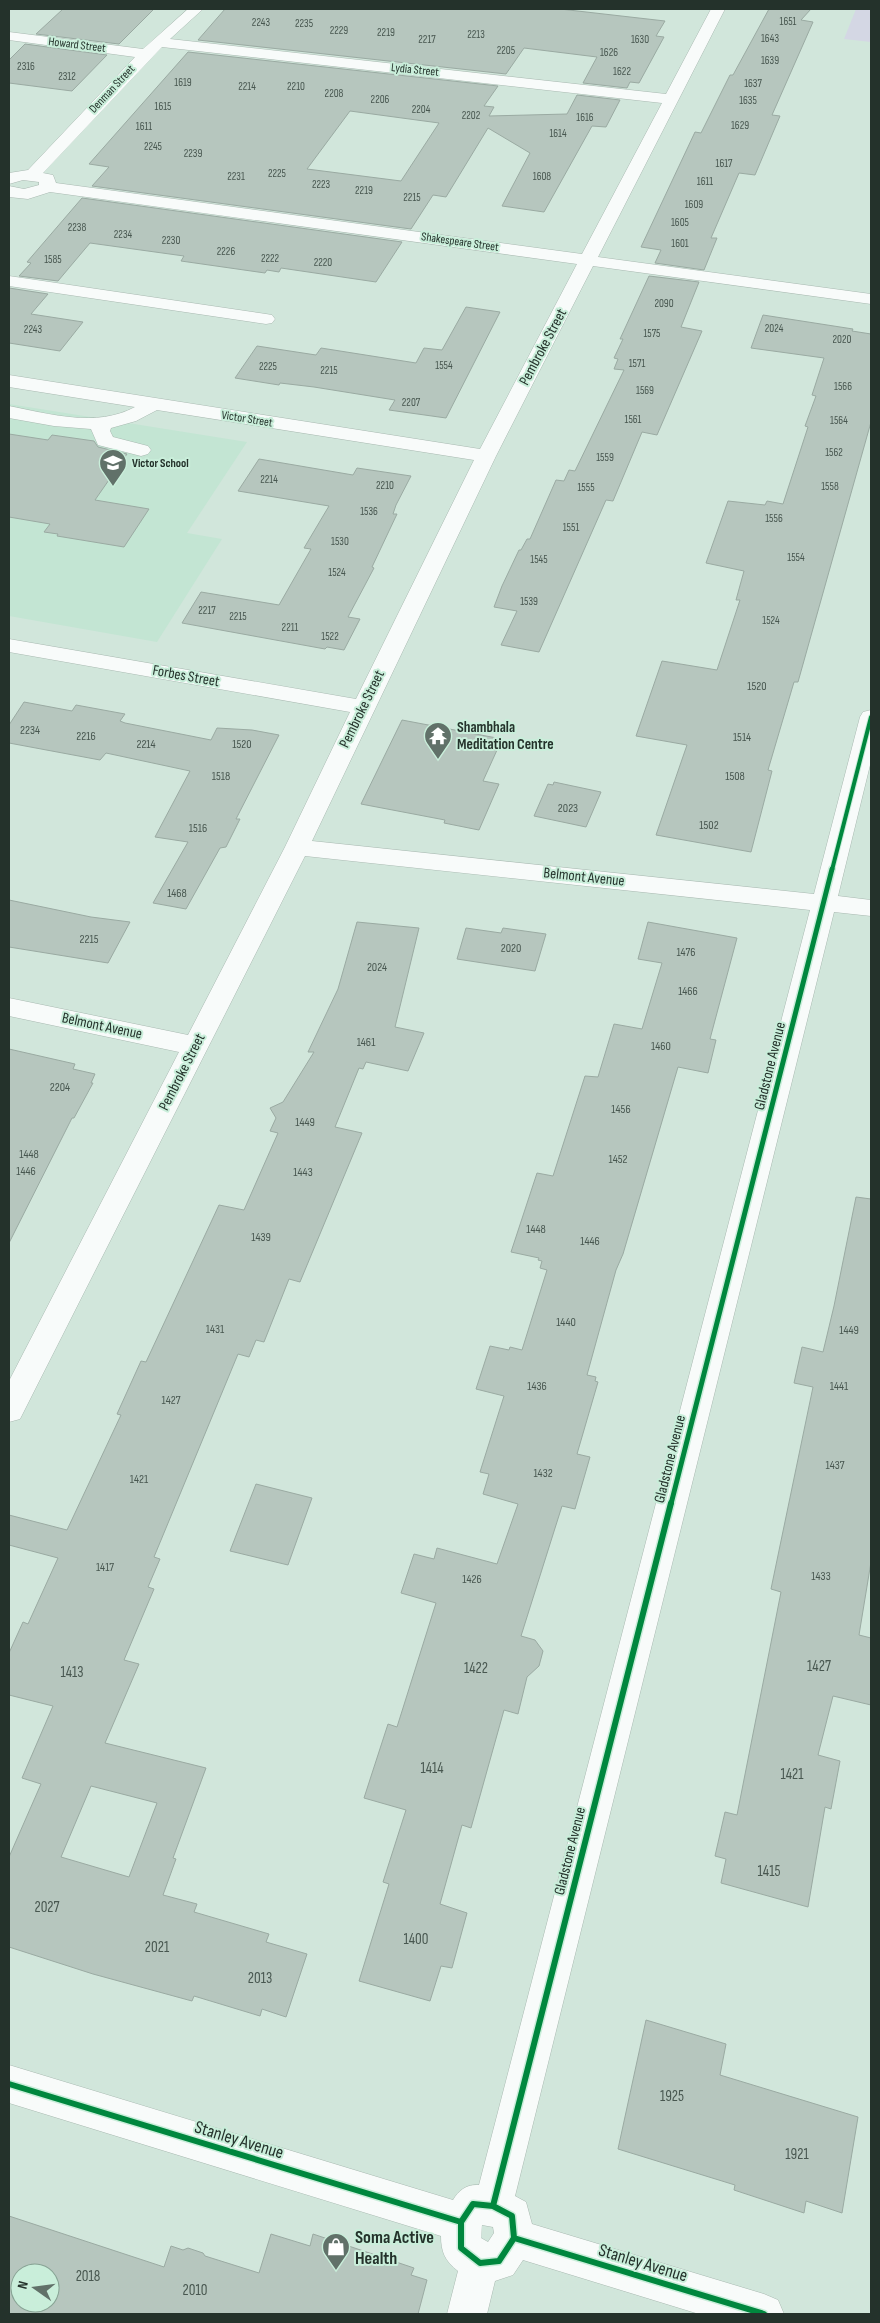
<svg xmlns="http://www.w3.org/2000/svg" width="880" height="2323" viewBox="0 0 880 2323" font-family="'Sofia Sans Condensed',sans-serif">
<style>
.built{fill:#c3e5d3}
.green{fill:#d4d7e4}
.building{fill:#b6c6be;stroke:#9aaaa2;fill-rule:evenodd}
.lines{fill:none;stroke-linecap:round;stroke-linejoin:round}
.minor-casing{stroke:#a9b9b1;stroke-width:1}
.minor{fill:#f8fbfa;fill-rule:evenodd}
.cycleway-far2-casing{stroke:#c9eeda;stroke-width:6}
.cycleway-far1-casing{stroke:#c9eeda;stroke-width:8}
.cycleway-casing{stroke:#c9eeda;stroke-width:9}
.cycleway-far2{stroke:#00873e;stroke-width:4}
.cycleway-far1{stroke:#00873e;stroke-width:5}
.cycleway{stroke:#00873e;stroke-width:6}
.labels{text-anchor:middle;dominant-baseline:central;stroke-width:4;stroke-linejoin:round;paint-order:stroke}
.far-number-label{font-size:11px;fill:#485750}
.far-street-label{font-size:12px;fill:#24322b;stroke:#c9eeda}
.far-poi-label{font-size:12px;font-weight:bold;fill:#24322b;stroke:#c9eeda;text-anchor:start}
.number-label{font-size:12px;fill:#485750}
.street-label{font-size:15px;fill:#24322b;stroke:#c9eeda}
.poi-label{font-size:15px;font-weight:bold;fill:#24322b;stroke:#c9eeda;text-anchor:start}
.near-number-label{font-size:15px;fill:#485750}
.near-street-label{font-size:18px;fill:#24322b;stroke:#c9eeda}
.near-poi-label{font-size:18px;font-weight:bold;fill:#24322b;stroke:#c9eeda;text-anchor:start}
</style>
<rect width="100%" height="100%" fill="#d1e6db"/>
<!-- built -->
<path class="built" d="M 9,404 L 247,442 L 187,533 L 222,539 L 157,642 L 9,616 Z"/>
<!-- green -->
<path class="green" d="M 856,9 L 871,9 L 871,42 L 844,39 Z"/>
<!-- building -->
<path class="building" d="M 63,9 L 154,9 L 119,44 L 36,34 Z
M 225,9 L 560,9 L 665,21 L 656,36 L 664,37 L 639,83 L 630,82 L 627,88 L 583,83 L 597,57 L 524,48 L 506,74 L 198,40 Z
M 769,9 L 811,9 L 801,20 L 813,22 L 772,115 L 780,116 L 755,175 L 739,173 L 711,238 L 717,238 L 704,270 L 655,263 L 661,250 L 641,247 L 695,132 L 701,133 L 730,75 L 733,75 Z
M 25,44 L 107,55 L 72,91 L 9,83 L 9,60 Z
M 188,52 L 498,86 L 484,106 L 494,107 L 489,116 L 567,114 L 577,95 L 620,100 L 606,127 L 592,126 L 544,212 L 502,206 L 530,153 L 488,128 L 446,197 L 433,195 L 411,229 L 92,186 L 109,167 L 89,164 ZM 350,111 L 439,123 L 401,181 L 307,169 Z
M 82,198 L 402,242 L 376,282 L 281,268 L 279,272 L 267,270 L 265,273 L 181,261 L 184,256 L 90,243 L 58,281 L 19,276 L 31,263 L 27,262 Z
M 649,276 L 699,282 L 681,327 L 702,331 L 657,435 L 642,432 L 613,501 L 606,500 L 539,652 L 501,645 L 517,611 L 494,607 L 502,586 L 519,550 L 521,550 L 527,539 L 530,539 L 556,480 L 564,481 L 569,470 L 575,471 L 624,370 L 614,369 L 618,359 L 614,358 L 623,339 L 620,339 Z
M 9,288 L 48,294 L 31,314 L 83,322 L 60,351 L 9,343 Z
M 466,307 L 500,312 L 446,418 L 389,410 L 395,400 L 314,387 L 280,383 L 279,385 L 235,378 L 257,346 L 316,355 L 321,348 L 416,363 L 424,348 L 442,350 Z
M 763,315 L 853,329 L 852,331 L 871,334 L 871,422 L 798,682 L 794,682 L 768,770 L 772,771 L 751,852 L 656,835 L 687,745 L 636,736 L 662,661 L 717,670 L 740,600 L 736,600 L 744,571 L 706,563 L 728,501 L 765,505 L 767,501 L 783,504 L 808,427 L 805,426 L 816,396 L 812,395 L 824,358 L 751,348 Z
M 9,434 L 48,440 L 52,435 L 94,441 L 98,447 L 127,454 L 95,500 L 149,509 L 124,547 L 57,536 L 58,534 L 44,532 L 50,524 L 9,517 Z
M 259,459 L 353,475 L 357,468 L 411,476 L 396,505 L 393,514 L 397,514 L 372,567 L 374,568 L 348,617 L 360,619 L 344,650 L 327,647 L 325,649 L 182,623 L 201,592 L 279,605 L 311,549 L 304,548 L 329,506 L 238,491 Z
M 24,702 L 72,711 L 76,705 L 125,714 L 120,721 L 125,723 L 211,740 L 217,728 L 252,730 L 279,735 L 236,819 L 240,819 L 226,847 L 220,848 L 186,909 L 153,903 L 188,842 L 155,837 L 190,771 L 106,753 L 100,760 L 9,743 L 9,725 Z
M 402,720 L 502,739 L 483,781 L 499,784 L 479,830 L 444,823 L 445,820 L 361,804 Z
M 554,782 L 601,792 L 586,827 L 534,816 L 548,784 L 553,785 Z
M 9,900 L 91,917 L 130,922 L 108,963 L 9,947 Z
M 357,922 L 419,928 L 395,1027 L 424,1033 L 408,1071 L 366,1062 L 363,1069 L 359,1068 L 335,1127 L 362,1133 L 300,1282 L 289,1279 L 264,1342 L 256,1340 L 249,1357 L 238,1354 L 154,1557 L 160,1559 L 148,1587 L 154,1589 L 124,1660 L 139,1664 L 105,1743 L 206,1768 L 173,1858 L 176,1859 L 163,1895 L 197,1904 L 194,1912 L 269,1934 L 266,1942 L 307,1954 L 286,2017 L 262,2009 L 260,2016 L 194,1996 L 192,2001 L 93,1974 L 9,1947 L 9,1857 L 41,1784 L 22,1778 L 53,1706 L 9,1695 L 9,1653 L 23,1622 L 28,1624 L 58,1558 L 9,1545 L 9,1515 L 67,1530 L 121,1415 L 117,1414 L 141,1361 L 146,1362 L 219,1205 L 244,1210 L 278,1133 L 270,1131 L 276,1118 L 270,1108 L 283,1102 L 314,1052 L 308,1052 L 338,989 ZM 91,1786 L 157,1803 L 129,1877 L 61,1857 Z
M 648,922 L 737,938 L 710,1039 L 716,1040 L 708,1073 L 678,1067 L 623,1254 L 616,1270 L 587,1375 L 596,1377 L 595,1381 L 598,1382 L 577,1454 L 590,1457 L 575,1509 L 562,1506 L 521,1636 L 535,1640 L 543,1651 L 539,1666 L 527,1677 L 518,1714 L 504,1710 L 471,1828 L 462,1825 L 440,1904 L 467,1913 L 452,1968 L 441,1966 L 430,2001 L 359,1981 L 389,1884 L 383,1882 L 406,1810 L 364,1798 L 388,1724 L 397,1727 L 436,1603 L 401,1593 L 414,1554 L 434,1559 L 437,1548 L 497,1564 L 518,1504 L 483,1494 L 489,1474 L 480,1472 L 504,1396 L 476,1389 L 490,1346 L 509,1350 L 510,1347 L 522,1350 L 547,1270 L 540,1268 L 542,1261 L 538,1260 L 539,1258 L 511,1252 L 537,1173 L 553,1176 L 585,1076 L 598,1077 L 614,1024 L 642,1029 L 662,963 L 638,959 Z
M 466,928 L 501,933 L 503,928 L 546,934 L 535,971 L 457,959 Z
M 9,1049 L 75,1064 L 73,1069 L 95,1074 L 91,1083 L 93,1083 L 74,1118 L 72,1118 L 9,1243 Z
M 856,1197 L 871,1199 L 871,1562 L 859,1635 L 871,1638 L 871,1705 L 833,1696 L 818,1755 L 840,1761 L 831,1809 L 825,1807 L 808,1907 L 721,1883 L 726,1859 L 715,1856 L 725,1812 L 737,1815 L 781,1592 L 771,1589 L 813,1387 L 794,1383 L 802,1347 L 823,1352 L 834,1306 Z
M 256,1484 L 312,1498 L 288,1565 L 230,1551 Z
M 646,2020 L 726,2044 L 720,2075 L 858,2117 L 842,2213 L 806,2201 L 804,2213 L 734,2190 L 735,2185 L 618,2149 Z
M 9,2216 L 164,2267 L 171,2246 L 183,2250 L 188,2248 L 203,2253 L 205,2256 L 259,2273 L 271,2234 L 310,2246 L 313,2234 L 414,2268 L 411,2275 L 427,2280 L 418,2314 L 9,2314 ZM 20,2273 L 50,2273 L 50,2303 L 20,2303 Z"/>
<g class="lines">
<defs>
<path id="minor" d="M 188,9 L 203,9 L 170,39 L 666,94 L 711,9 L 725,9 L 598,257 L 871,294 L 871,304 L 593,266 L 496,456 L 312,841 L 814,894 L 860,717 L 863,712 L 871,710 L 871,761 L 838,896 L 871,900 L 871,916 L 834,912 L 515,2196 L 526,2202 L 532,2224 L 764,2294 L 778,2300 L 784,2314 L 699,2314 L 523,2260 L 513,2275 L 495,2281 L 487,2314 L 447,2314 L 458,2271 C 445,2261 441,2252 441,2236 L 9,2103 L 9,2065 L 453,2200 C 459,2190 467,2184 479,2185 L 810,910 L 305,856 L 20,1419 L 9,1422 L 9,1381 L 179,1052 L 9,1016 L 9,998 L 188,1035 L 285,847 L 350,712 L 9,652 L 9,639 L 356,699 L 474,460 L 157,410 L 136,421 L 111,428 L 110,431 L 113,437 L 148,446 L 151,450 L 148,454 L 141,456 L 98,445 L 91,429 L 54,426 L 9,418 L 9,406 C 50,414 96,428 135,407 L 9,387 L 9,375 L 480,449 L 577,264 L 50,192 L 28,199 L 9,197 L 9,186 L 24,189 L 39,185 L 39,182 L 23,180 L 9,184 L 9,173 L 28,170 L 135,57 L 9,40 L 9,32 L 143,49 ZM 162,47 L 662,103 L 582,254 L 56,183 L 53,175 L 43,173 ZM 482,2225 L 493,2227 L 494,2233 L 488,2242 L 481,2238 Z
M 9,276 L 266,314 L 272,315 L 275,319 L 272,323 L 266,324 L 9,286 Z"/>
</defs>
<!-- minor casing -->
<use href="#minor" class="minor-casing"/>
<!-- minor -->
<use href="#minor" class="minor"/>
<defs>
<path id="cycleway-far2" d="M 832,870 L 871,717"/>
<path id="cycleway-far1" d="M 671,1504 L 832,869"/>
<path id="cycleway" d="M 9,2084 L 461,2222
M 473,2204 L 493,2206 L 512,2216 L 514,2238 L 499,2261 L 480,2263 L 461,2248 L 461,2222 Z
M 493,2206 L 671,1503
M 514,2238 L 764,2314"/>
</defs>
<!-- cycleway-far2 casing -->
<use href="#cycleway-far2" class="cycleway-far2-casing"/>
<!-- cycleway-far1 casing -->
<use href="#cycleway-far1" class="cycleway-far1-casing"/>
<!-- cycleway casing -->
<use href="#cycleway" class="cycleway-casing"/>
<!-- cycleway-far2 -->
<use href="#cycleway-far2" class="cycleway-far2"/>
<!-- cycleway-far1 -->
<use href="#cycleway-far1" class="cycleway-far1"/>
<!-- cycleway -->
<use href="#cycleway" class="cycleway"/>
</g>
<!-- icons -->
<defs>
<symbol id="school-pin" viewBox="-11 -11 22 30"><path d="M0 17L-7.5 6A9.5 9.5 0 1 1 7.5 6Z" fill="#617169" stroke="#c9eeda"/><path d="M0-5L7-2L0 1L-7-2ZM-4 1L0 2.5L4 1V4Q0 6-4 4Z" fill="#fff"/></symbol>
<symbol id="temple-pin" viewBox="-11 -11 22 30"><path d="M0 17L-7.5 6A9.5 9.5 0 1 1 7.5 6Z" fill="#617169" stroke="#c9eeda"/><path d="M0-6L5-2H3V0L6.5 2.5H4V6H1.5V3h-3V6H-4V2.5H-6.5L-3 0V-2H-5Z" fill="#fff"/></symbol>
<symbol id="shop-pin" viewBox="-11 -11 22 30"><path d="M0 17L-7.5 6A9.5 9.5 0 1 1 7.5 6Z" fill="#617169" stroke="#c9eeda"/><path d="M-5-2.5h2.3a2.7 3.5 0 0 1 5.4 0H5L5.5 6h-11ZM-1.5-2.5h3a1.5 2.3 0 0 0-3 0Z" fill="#fff"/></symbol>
</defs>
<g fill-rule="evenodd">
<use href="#school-pin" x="97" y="447" width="32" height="43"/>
<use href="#temple-pin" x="422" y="720" width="32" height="43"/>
<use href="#shop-pin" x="320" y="2231" width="32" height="43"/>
</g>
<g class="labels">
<!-- far-number labels -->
<g class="far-number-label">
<text x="788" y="21">1651</text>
<text x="261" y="22">2243</text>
<text x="304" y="23">2235</text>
<text x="339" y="30">2229</text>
<text x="386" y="32">2219</text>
<text x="476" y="34">2213</text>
<text x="770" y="38">1643</text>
<text x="427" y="39">2217</text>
<text x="640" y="39">1630</text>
<text x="506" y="50">2205</text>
<text x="609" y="52">1626</text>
<text x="770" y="60">1639</text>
<text x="26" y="66">2316</text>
<text x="622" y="71">1622</text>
<text x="67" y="76">2312</text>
<text x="183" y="82">1619</text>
<text x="753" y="83">1637</text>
<text x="247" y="86">2214</text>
<text x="296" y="86">2210</text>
<text x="334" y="93">2208</text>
<text x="380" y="99">2206</text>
<text x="748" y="100">1635</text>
<text x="163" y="106">1615</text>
<text x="421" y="109">2204</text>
<text x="471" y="115">2202</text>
<text x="585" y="117">1616</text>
<text x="740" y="125">1629</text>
<text x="144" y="126">1611</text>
<text x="558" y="133">1614</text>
<text x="153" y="146">2245</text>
<text x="193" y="153">2239</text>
<text x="724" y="163">1617</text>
<text x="277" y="173">2225</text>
<text x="236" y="176">2231</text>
<text x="542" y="176">1608</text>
<text x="705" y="181">1611</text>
<text x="321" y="184">2223</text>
<text x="364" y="190">2219</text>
<text x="412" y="197">2215</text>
<text x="694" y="204">1609</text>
<text x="680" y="222">1605</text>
<text x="77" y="227">2238</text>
<text x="123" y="234">2234</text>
<text x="171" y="240">2230</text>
<text x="680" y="243">1601</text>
<text x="226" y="251">2226</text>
<text x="270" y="258">2222</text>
<text x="53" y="259">1585</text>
<text x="323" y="262">2220</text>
<text x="664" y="303">2090</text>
<text x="774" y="328">2024</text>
<text x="33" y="329">2243</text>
<text x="652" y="333">1575</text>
<text x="842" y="339">2020</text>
<text x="637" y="363">1571</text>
<text x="444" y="365">1554</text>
<text x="268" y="366">2225</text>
<text x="329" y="370">2215</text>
<text x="843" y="386">1566</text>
<text x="645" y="390">1569</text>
<text x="411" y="402">2207</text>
<text x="633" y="419">1561</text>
<text x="839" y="420">1564</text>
<text x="834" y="452">1562</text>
<text x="605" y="457">1559</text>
<text x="269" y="479">2214</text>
<text x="385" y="485">2210</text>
<text x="830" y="486">1558</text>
<text x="586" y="487">1555</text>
<text x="369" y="511">1536</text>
<text x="774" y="518">1556</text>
<text x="571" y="527">1551</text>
<text x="340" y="541">1530</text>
<text x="796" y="557">1554</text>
<text x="539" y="559">1545</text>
<text x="337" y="572">1524</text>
<text x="529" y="601">1539</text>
<text x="207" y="610">2217</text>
<text x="238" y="616">2215</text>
<text x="771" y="620">1524</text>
<text x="290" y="627">2211</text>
<text x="330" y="636">1522</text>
</g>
<!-- far-street labels -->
<g class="far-street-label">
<text transform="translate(77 45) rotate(7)">Howard Street</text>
<text transform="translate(415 70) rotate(6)">Lydia Street</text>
<text transform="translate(112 89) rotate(-47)">Denman Street</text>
<text transform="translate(460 242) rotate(8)">Shakespeare Street</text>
<text transform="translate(247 419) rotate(9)">Victor Street</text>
</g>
<!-- far-poi labels -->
<g class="far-poi-label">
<text x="132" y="463">Victor School</text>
</g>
<!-- number labels -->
<g class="number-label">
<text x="757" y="686">1520</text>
<text x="30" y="730">2234</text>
<text x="86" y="736">2216</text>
<text x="742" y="737">1514</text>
<text x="146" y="744">2214</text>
<text x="242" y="744">1520</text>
<text x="221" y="776">1518</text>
<text x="735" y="776">1508</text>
<text x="568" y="808">2023</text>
<text x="709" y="825">1502</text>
<text x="198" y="828">1516</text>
<text x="177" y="893">1468</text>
<text x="89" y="939">2215</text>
<text x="511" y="948">2020</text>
<text x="686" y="952">1476</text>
<text x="377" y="967">2024</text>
<text x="688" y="991">1466</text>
<text x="366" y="1042">1461</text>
<text x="661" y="1046">1460</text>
<text x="60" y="1087">2204</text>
<text x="621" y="1109">1456</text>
<text x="305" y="1122">1449</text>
<text x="29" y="1154">1448</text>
<text x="618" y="1159">1452</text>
<text x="26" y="1171">1446</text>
<text x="303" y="1172">1443</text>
<text x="536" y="1229">1448</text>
<text x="261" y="1237">1439</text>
<text x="590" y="1241">1446</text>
<text x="566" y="1322">1440</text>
<text x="215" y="1329">1431</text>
<text x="849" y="1330">1449</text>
<text x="537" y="1386">1436</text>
<text x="839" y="1386">1441</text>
<text x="171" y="1400">1427</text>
<text x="835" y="1465">1437</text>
<text x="543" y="1473">1432</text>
<text x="139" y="1479">1421</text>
<text x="105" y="1567">1417</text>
<text x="821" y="1576">1433</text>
<text x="472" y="1579">1426</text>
</g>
<!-- street labels -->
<g class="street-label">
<text transform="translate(543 347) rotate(-62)">Pembroke Street</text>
<text transform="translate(186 676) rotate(10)">Forbes Street</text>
<text transform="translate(362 709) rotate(-64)">Pembroke Street</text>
<text transform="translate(584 877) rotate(6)">Belmont Avenue</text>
<text transform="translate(102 1026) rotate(12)">Belmont Avenue</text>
<text transform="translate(770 1066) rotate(-76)">Gladstone Avenue</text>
<text transform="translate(182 1072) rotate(-63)">Pembroke Street</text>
<text transform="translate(670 1459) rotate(-76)">Gladstone Avenue</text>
<text transform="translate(570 1851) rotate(-76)">Gladstone Avenue</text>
</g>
<!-- poi labels -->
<g class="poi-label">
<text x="457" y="727">Shambhala<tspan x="457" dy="17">Meditation Centre</tspan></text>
</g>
<!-- near-number labels -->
<g class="near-number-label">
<text x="819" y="1666">1427</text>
<text x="476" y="1668">1422</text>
<text x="72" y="1672">1413</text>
<text x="432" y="1768">1414</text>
<text x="792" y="1774">1421</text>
<text x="769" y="1871">1415</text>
<text x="47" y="1907">2027</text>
<text x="416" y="1939">1400</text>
<text x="157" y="1947">2021</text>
<text x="260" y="1978">2013</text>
<text x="672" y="2096">1925</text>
<text x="797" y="2154">1921</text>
<text x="88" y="2276">2018</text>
<text x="195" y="2290">2010</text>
</g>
<!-- near-street labels -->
<g class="near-street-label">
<text transform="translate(239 2140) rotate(17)">Stanley Avenue</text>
<text transform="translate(643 2263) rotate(17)">Stanley Avenue</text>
</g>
<!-- near-poi labels -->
<g class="near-poi-label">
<text x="355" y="2237">Soma Active<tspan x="355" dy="21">Health</tspan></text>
</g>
</g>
<!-- border -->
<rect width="880" height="2323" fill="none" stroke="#24322b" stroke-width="20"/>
<!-- north arrow -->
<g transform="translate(35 2288) rotate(284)"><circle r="24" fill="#c9eeda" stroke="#87a394"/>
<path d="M0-4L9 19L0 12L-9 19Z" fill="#617169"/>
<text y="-8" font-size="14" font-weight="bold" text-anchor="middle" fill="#24322b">N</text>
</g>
</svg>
